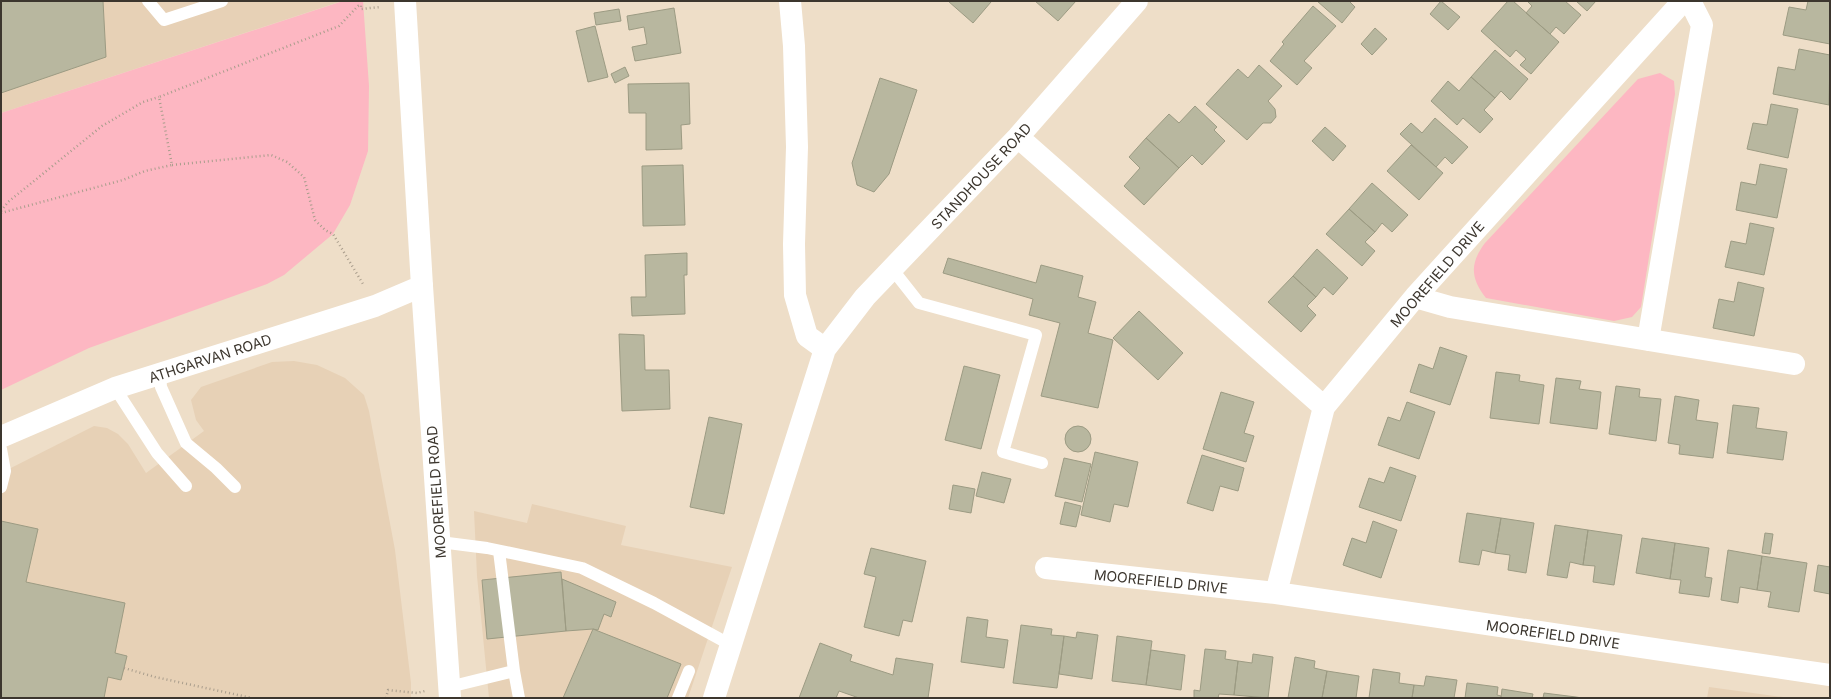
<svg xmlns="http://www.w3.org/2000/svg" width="1831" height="699" viewBox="0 0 1831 699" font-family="Inter,sans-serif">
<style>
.built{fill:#e7d1b6}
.green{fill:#fdb7c2}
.building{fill:#b8b79f;stroke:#9c9b83}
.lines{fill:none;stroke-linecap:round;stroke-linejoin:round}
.path{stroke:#a99d8c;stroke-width:2.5;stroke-dasharray:1 3;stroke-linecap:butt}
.service{stroke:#fff;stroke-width:12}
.minor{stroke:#fff;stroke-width:22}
.tertiary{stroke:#fff;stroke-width:22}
.secondary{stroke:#fff;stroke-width:22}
.labels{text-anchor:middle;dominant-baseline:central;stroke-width:4;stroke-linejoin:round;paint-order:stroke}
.street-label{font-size:14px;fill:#3c362e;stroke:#fff}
</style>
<rect width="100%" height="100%" fill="#eedec8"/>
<!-- built -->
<path class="built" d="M 1,1 L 342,1 L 1,113 Z
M 294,361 L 317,365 L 345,378 L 364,395 L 369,411 L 395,550 L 411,683 L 411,698 L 1,698 L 1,473 L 94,426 L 107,428 L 118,434 L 128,444 L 146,473 L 204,431 L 196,420 L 191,400 L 201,387 L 272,362 Z
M 532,504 L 626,526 L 621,545 L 732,567 L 688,698 L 489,698 L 477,576 L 474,511 L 527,523 Z
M 1709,687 L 1790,698 L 1707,698 Z"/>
<!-- green -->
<path class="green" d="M 343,1 L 363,1 L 369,86 L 368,151 L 350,205 L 333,234 L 284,275 L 267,284 L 89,348 L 1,390 L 1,113 Z
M 1660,73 L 1674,81 L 1675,94 L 1641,307 L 1632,317 L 1614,321 L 1486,298 C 1470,278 1470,263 1485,243 L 1638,79 Z"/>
<!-- building -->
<path class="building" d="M 1,1 L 103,1 L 106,57 L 1,93 Z
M 948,1 L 990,1 L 991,2 L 973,23 Z
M 1035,1 L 1076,1 L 1058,21 Z
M 1317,1 L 1349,1 L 1355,7 L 1342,23 Z
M 1441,1 L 1460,17 L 1448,30 L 1430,14 Z
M 1508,1 L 1513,1 L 1559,42 L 1531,74 L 1520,65 L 1526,59 L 1516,50 L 1510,57 L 1481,31 Z
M 1527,1 L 1565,1 L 1581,15 L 1564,34 L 1556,27 L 1550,34 L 1526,13 L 1532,6 Z
M 1576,1 L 1596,1 L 1587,11 Z
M 1808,1 L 1830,1 L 1830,44 L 1783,35 L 1789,7 L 1806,10 Z
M 1313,6 L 1336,26 L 1304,61 L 1312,68 L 1297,85 L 1270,61 L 1284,44 L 1282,42 Z
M 674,8 L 681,53 L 635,61 L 632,47 L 647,44 L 644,27 L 629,30 L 627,16 Z
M 619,9 L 621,21 L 596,25 L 594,13 Z
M 595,26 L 608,77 L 588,82 L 576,31 Z
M 1375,28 L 1387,39 L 1372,55 L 1361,44 Z
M 1799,49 L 1830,55 L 1829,105 L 1773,94 L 1778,67 L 1795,70 Z
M 1495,50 L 1528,79 L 1510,100 L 1501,91 L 1495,98 L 1471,77 Z
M 1259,65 L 1282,86 L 1268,101 L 1275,109 L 1276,117 L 1271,123 L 1263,123 L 1247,140 L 1206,104 L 1238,69 L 1248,78 Z
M 625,67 L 629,76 L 615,83 L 611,74 Z
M 1471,77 L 1495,98 L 1484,110 L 1493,119 L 1480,133 L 1463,118 L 1457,125 L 1431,101 L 1448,81 L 1459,91 Z
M 880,78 L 917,90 L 889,174 L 874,192 L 857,185 L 852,163 Z
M 689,83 L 690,124 L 681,125 L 682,149 L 646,150 L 646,113 L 629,113 L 628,84 Z
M 1771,104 L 1798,109 L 1788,158 L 1747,149 L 1753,123 L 1767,125 Z
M 1195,106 L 1217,127 L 1214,130 L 1225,141 L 1202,165 L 1192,155 L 1179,168 L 1146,138 L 1169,114 L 1179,123 Z
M 1435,118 L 1468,147 L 1452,164 L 1445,157 L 1436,167 L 1400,134 L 1411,123 L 1422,133 Z
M 1325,127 L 1346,146 L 1333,161 L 1312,141 Z
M 1146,138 L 1179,168 L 1144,205 L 1124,186 L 1140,168 L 1129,157 Z
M 1411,145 L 1443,173 L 1419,200 L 1387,171 Z
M 1760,164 L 1787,169 L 1777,218 L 1736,210 L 1741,182 L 1756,185 Z
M 683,165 L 685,225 L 643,226 L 642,166 Z
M 1372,183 L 1408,215 L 1392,232 L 1382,223 L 1375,232 L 1349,209 Z
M 1349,209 L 1375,232 L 1365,242 L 1375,251 L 1362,266 L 1326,234 Z
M 1750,223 L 1774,228 L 1764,275 L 1725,267 L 1731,241 L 1746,244 Z
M 1317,249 L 1348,278 L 1333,295 L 1324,287 L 1316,297 L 1293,276 Z
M 687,253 L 687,275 L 684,275 L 685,314 L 632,316 L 631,297 L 646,297 L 645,255 Z
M 948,258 L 1036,283 L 1041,265 L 1083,276 L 1078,297 L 1096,302 L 1088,333 L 1113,340 L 1098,408 L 1041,396 L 1060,323 L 1029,315 L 1033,299 L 943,273 Z
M 1293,276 L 1316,297 L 1307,306 L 1316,315 L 1301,332 L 1268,302 Z
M 1738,282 L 1764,288 L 1754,336 L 1713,328 L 1719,299 L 1734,302 Z
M 1139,311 L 1183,353 L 1158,380 L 1113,338 Z
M 619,334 L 644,335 L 645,370 L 669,370 L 670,409 L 622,411 Z
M 1440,347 L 1467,356 L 1450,405 L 1410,392 L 1419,364 L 1433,369 Z
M 964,366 L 1000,375 L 981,449 L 945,440 Z
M 1496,372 L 1520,375 L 1519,381 L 1544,385 L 1539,424 L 1490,418 Z
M 1556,378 L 1581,381 L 1579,389 L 1601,392 L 1597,429 L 1550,423 Z
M 1616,386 L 1640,389 L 1639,397 L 1661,399 L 1656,441 L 1609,434 Z
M 1221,392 L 1254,402 L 1244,433 L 1254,436 L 1246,462 L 1203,449 Z
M 1675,396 L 1699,400 L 1696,420 L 1718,423 L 1713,458 L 1679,454 L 1680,445 L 1668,443 Z
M 1407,402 L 1435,412 L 1419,459 L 1378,445 L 1388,417 L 1400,421 Z
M 1733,405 L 1759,408 L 1756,428 L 1787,432 L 1783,460 L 1727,453 Z
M 709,417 L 742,424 L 724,514 L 690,507 Z
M1065 439a13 13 0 1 1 26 0a13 13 0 1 1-26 0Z
M 1095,452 L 1138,462 L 1128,507 L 1114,504 L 1110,522 L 1081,515 Z
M 1202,455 L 1244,468 L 1238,491 L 1220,486 L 1213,511 L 1187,503 Z
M 1064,458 L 1091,464 L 1082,502 L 1055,496 Z
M 1390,467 L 1416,476 L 1401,521 L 1359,507 L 1369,478 L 1384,483 Z
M 982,472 L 1011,479 L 1004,503 L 976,496 Z
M 953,485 L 975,489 L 971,513 L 949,509 Z
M 1065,502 L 1081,506 L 1076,527 L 1060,524 Z
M 1467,513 L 1501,518 L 1495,553 L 1482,550 L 1479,565 L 1459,562 Z
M 1501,518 L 1534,523 L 1526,573 L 1508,570 L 1510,555 L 1495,553 Z
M 1,521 L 38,529 L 26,582 L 125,603 L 115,653 L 127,656 L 121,680 L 108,677 L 104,698 L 1,698 Z
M 1373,521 L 1397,530 L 1381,578 L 1343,565 L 1352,538 L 1366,543 Z
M 1555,525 L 1588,530 L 1583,565 L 1570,562 L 1567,578 L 1547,575 Z
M 1588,530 L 1622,535 L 1614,585 L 1593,582 L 1595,566 L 1583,565 Z
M 1765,533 L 1773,534 L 1770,554 L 1762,553 Z
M 1642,538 L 1675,543 L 1670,579 L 1636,573 Z
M 1675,543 L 1709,548 L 1705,577 L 1712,578 L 1709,597 L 1679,593 L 1681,580 L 1670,579 Z
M 871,548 L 926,561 L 912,622 L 903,620 L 899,636 L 864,627 L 876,577 L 864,574 Z
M 1728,550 L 1762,556 L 1757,590 L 1740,587 L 1738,603 L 1721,600 Z
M 1762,556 L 1807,563 L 1799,612 L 1768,607 L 1771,592 L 1757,590 Z
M 1818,565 L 1830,567 L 1830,594 L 1814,591 Z
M 561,572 L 566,631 L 487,639 L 482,580 Z
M 562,579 L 616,602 L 611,617 L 604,614 L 598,630 L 593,629 L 566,631 Z
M 967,617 L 988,620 L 986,637 L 1008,640 L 1004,668 L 961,662 Z
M 1021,625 L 1052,629 L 1051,635 L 1064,636 L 1057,688 L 1013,683 Z
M 593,629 L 681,664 L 667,698 L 563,698 Z
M 1077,632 L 1098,635 L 1092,679 L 1059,674 L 1064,636 L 1076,638 Z
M 1117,636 L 1152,641 L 1146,685 L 1112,681 Z
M 820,643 L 852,655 L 850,661 L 893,675 L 896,658 L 933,664 L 928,698 L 859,698 L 839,691 L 836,698 L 799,698 Z
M 1205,649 L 1226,651 L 1225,659 L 1238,661 L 1234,695 L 1219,694 L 1218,698 L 1194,698 L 1194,690 L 1200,691 Z
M 1151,650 L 1185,655 L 1181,690 L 1146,685 Z
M 1253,654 L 1273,657 L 1268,698 L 1234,695 L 1238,661 L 1252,663 Z
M 1295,657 L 1315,661 L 1314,668 L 1327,671 L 1322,698 L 1288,698 Z
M 1373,669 L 1400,673 L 1399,683 L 1414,685 L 1412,698 L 1369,698 Z
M 1327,671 L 1359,676 L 1356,698 L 1322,698 Z
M 1426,676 L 1457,680 L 1454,698 L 1412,698 L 1414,685 L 1424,686 Z
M 1467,683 L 1498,687 L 1497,695 L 1501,696 L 1501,698 L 1465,698 Z
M 1502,689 L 1533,694 L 1532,698 L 1501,698 Z
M 1544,693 L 1576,697 L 1582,698 L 1543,698 Z"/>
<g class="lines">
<!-- path -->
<path class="path" d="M 172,165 L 271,155 L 287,162 L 304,177 L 315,220 L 325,230 L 333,234 L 363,284
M 1,211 L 8,202 L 102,126 L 143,102 L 159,97
M 1,213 L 123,180 L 145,171 L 172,165 L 159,97 L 339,26 L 358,6 L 361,5 L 361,9 L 380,7
M 124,668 L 155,677 L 252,698
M 386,698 L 388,690 L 417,693 L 425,691"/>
<!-- service -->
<path class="service" d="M 148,1 L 164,20 L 222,1
M 893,270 L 919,303 L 1036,335 L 1003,452 L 1042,463
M 160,374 L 161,387 L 186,443 L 216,468 L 235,487
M 115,388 L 157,453 L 186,486
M 1,449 L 5,471 L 1,487
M 440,542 L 487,548 L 582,568 L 654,603 L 731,645
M 514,671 L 519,698
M 449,687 L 514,671 L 499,551
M 678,698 L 689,671"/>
<!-- minor -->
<path class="minor" d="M 790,1 L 794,46 L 797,147 L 794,244 L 795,295 L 807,336 L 825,349
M 1018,137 L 1324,407
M 1415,297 L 1450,307 L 1794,364
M 1648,340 L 1702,25 L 1690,1
M 1046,568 L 1276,593 L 1830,675
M 1276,593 L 1324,407 L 1415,297 L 1683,1
M 714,698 L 825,349 L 865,297 L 1018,137 L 1137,1"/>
<!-- tertiary -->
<path class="tertiary" d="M 422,286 L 450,698"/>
<!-- secondary -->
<path class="secondary" d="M 1,437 L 115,388 L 375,306 L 422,286 L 405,1"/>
</g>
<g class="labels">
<!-- street labels -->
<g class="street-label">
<text transform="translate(981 176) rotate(-47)">STANDHOUSE ROAD</text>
<text transform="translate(1437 274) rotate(-49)">MOOREFIELD DRIVE</text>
<text transform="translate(210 358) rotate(-18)">ATHGARVAN ROAD</text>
<text transform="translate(436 492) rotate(-94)">MOOREFIELD ROAD</text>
<text transform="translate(1161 581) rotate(6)">MOOREFIELD DRIVE</text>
<text transform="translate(1553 634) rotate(8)">MOOREFIELD DRIVE</text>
</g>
</g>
<!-- border -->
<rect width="1831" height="699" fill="none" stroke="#3c362e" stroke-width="4"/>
</svg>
